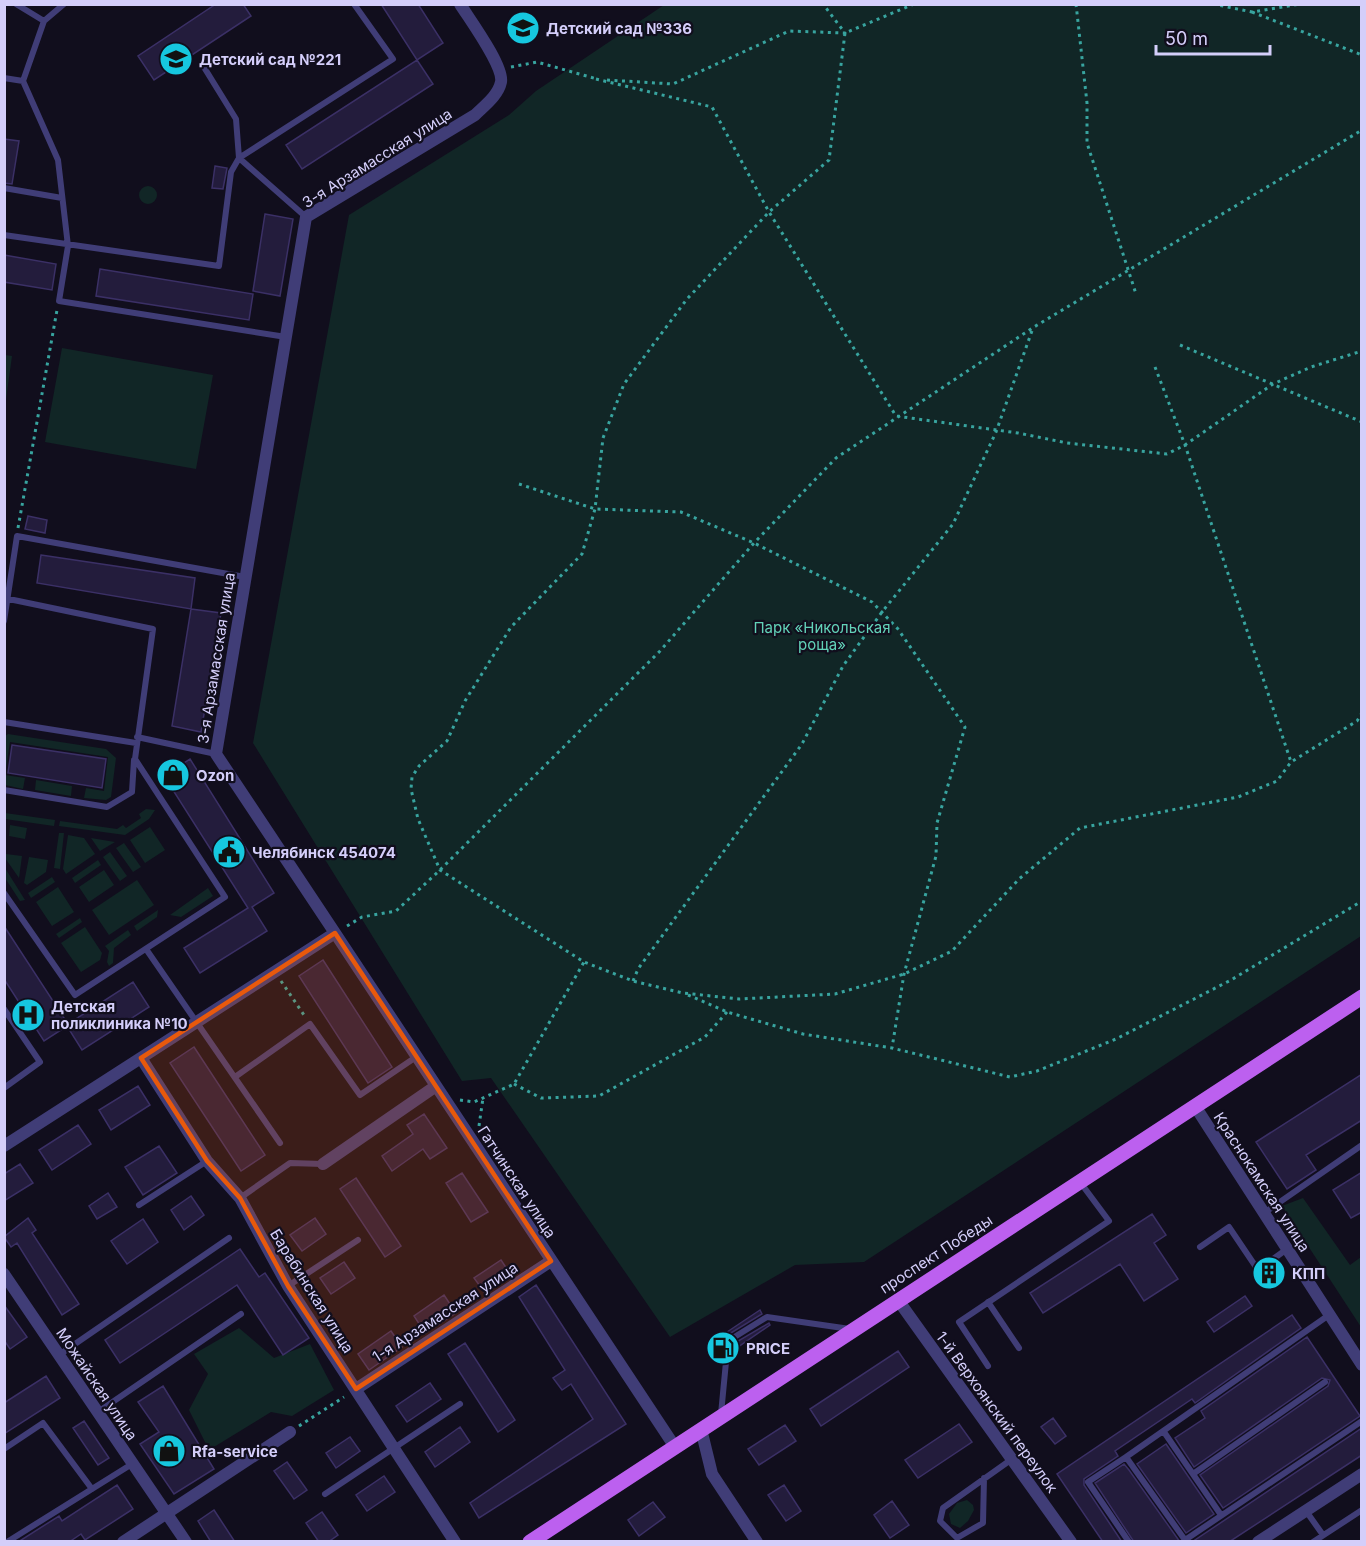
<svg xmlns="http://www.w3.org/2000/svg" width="1366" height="1546" viewBox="0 0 1366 1546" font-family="Inter,sans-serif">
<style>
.green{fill:#112626}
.building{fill:#231c3c;stroke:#3b3066;stroke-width:1.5}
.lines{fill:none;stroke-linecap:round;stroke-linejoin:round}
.path{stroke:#38a49f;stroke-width:3;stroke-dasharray:3 4.5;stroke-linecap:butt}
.lane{stroke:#403d77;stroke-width:6}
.street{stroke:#403d77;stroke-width:12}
.primary{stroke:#bc60ef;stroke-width:15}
.marked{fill:#e8590c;fill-opacity:0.2;stroke:#e8590c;stroke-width:4.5;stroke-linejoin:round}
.labels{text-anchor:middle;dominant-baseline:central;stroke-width:4.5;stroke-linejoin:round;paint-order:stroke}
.poi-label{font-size:15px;font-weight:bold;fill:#d4cefa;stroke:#110e1d;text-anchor:start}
.street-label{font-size:15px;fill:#d4cefa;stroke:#110e1d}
.park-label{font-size:15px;fill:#62d2b8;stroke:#110e1d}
</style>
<rect width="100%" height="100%" fill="#110e1d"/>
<!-- green -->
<path class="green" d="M 664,5 L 1362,5 L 1361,936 L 864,1262 L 795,1265 L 670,1337 L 491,1078 L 462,1081 L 253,743 L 349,215 L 509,115 L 536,91 Z
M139 195a9 9 0 1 1 18 0a9 9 0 1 1-18 0Z
M 62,348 L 213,375 L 196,469 L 45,442 Z
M 5,355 L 12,356 L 5,407 L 4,355 Z
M 8,734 L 106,749 L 116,758 L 111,797 L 106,800 L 84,798 L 86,788 L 104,791 L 108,757 L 10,742 L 5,775 L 25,778 L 23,789 L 5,785 L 5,736 Z
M 36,780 L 72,786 L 71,796 L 35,790 Z
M 146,809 L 155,810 L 149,819 L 125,835 L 59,826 L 60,821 L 117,829 L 123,825 L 126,828 L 141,818 L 139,814 Z
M 5,813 L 55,820 L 54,826 L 5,819 Z
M 10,825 L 27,828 L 25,839 L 9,836 Z
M 150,827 L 165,850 L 145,863 L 130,840 Z
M 59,833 L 64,833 L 60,869 L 54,868 Z
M 68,835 L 84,838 L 95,854 L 66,874 L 63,869 Z
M 91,838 L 115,842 L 100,851 Z
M 124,843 L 141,867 L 133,872 L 116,848 Z
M 110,852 L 127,876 L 120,881 L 103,857 Z
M 6,854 L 22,856 L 19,878 L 5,858 Z
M 29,857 L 48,860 L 46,872 L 27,885 L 24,883 Z
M 98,860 L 101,865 L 75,883 L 72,878 Z
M 5,868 L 25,900 L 20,901 L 5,878 Z
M 104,870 L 114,885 L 89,902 L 79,887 Z
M 52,877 L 55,882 L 31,898 L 28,893 Z
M 137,880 L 154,905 L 109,935 L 92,910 Z
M 58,887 L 74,912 L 52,926 L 36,902 Z
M 208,888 L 213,896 L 181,917 L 170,915 Z
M 158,910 L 157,917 L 137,931 L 134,926 Z
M 80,918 L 82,922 L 59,938 L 56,934 Z
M 85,927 L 102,953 L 100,960 L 81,972 L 61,943 Z
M 128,930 L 131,935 L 114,948 L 113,963 L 109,966 L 107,962 L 109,951 L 105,946 Z
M 1303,1198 L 1350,1265 L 1361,1257 L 1361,1327 L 1282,1206 Z
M 239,1328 L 274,1358 L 310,1344 L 334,1390 L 292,1416 L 271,1412 L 209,1450 L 189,1410 L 208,1374 L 194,1354 Z
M 967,1500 L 973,1505 L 974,1510 L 968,1521 L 960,1528 L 951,1524 L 949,1514 L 957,1503 Z"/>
<!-- building -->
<path class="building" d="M 216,4 L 243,4 L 251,16 L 154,80 L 138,56 Z
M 381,4 L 418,4 L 443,43 L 417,60 Z
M 417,60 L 433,84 L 302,169 L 286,145 Z
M 4,139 L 19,141 L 12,184 L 4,183 Z
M 215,166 L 227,168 L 223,189 L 212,188 Z
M 265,214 L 293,219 L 280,296 L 253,291 Z
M 4,255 L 56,264 L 52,290 L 4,282 Z
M 100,269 L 253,294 L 249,320 L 96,296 Z
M 28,516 L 47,520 L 45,533 L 25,529 Z
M 41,555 L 195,578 L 191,609 L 37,583 Z
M 191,609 L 221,613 L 201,732 L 172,726 Z
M 12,745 L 106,759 L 102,788 L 8,773 Z
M 190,759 L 274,893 L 252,907 L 267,931 L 200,973 L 184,948 L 248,908 L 164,776 Z
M 4,926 L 68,1024 L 133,982 L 149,1007 L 82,1050 L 67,1026 L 44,1041 L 4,979 Z
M 323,960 L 392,1067 L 368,1083 L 299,976 Z
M 194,1047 L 265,1155 L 241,1171 L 170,1063 Z
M 1362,1074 L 1362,1120 L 1306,1155 L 1316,1170 L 1287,1189 L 1256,1142 Z
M 138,1086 L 150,1105 L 111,1130 L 99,1110 Z
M 424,1114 L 447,1148 L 430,1159 L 423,1149 L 392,1171 L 382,1156 L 413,1134 L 407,1125 Z
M 78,1125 L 91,1144 L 52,1170 L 39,1150 Z
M 159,1146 L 177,1173 L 143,1195 L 125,1167 Z
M 20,1164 L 33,1183 L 4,1201 L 4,1174 Z
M 1362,1172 L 1362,1212 L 1351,1218 L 1333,1190 Z
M 462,1173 L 488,1212 L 471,1222 L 446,1183 Z
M 356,1178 L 401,1246 L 385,1257 L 340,1189 Z
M 108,1193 L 117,1207 L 97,1219 L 89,1206 Z
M 191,1196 L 204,1215 L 184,1230 L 171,1210 Z
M 1152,1214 L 1166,1235 L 1154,1243 L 1178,1279 L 1144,1301 L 1120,1264 L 1043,1313 L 1030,1293 Z
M 28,1218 L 36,1230 L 32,1233 L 79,1304 L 62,1315 L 17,1243 L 11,1247 L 4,1237 Z
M 315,1218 L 326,1234 L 302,1251 L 290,1235 Z
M 143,1219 L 158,1242 L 127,1264 L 111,1241 Z
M 240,1249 L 259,1277 L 265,1273 L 309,1338 L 283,1355 L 237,1285 L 120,1363 L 105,1340 Z
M 501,1260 L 511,1275 L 485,1293 L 474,1278 Z
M 344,1262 L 355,1278 L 331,1294 L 320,1278 Z
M 536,1285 L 626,1424 L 479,1518 L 470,1503 L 593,1419 L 571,1384 L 562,1390 L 553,1378 L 565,1370 L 519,1297 Z
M 444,1295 L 456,1313 L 425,1333 L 414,1316 Z
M 1245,1296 L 1252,1306 L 1214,1332 L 1207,1322 Z
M 4,1305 L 27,1337 L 10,1349 L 4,1340 Z
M 760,1310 L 762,1314 L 726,1336 L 724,1334 Z
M 1292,1315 L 1301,1328 L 1195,1403 L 1192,1399 L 1115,1451 L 1118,1456 L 1084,1479 L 1084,1485 L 1122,1542 L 1103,1542 L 1057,1474 Z
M 769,1323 L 770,1325 L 735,1349 L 733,1344 Z
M 391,1331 L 402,1347 L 369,1370 L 358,1354 Z
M 1307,1337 L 1360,1416 L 1223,1508 L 1200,1475 L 1328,1386 L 1330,1380 L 1322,1378 L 1194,1467 L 1175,1438 L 1205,1418 L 1201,1411 Z
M 465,1343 L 515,1420 L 498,1432 L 448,1354 Z
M 898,1351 L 909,1367 L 821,1426 L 810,1409 Z
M 46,1376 L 60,1398 L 4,1434 L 4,1403 Z
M 430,1383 L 441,1399 L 407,1422 L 396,1406 Z
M 163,1386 L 214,1469 L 174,1494 L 140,1444 L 159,1432 L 138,1402 Z
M 1053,1418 L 1066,1436 L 1055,1444 L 1041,1427 Z
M 84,1421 L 109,1458 L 98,1465 L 73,1428 Z
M 959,1424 L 972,1442 L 918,1478 L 905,1460 Z
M 785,1425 L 796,1441 L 759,1465 L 748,1449 Z
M 460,1427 L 470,1442 L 435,1467 L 425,1452 Z
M 1362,1428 L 1362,1455 L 1229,1542 L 1192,1542 Z
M 350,1437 L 360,1451 L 336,1468 L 326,1453 Z
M 1166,1444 L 1214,1514 L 1186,1533 L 1137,1464 Z
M 287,1462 L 307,1490 L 294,1499 L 274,1471 Z
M 1124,1464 L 1129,1470 L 1180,1542 L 1134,1542 L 1095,1483 Z
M 384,1476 L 395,1492 L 367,1511 L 356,1495 Z
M 117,1485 L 133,1509 L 85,1540 L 81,1534 L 69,1542 L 18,1542 L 59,1516 L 62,1521 Z
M 784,1485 L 801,1511 L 786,1521 L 768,1495 Z
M 892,1501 L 909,1525 L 890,1538 L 874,1515 Z
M 653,1502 L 665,1517 L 639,1536 L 628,1520 Z
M 214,1510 L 235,1542 L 211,1542 L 198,1521 Z
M 322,1512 L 338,1535 L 328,1542 L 319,1542 L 306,1523 Z"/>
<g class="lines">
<!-- path -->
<path class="path" d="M 914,4 L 845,33 L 829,160 L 769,212 L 687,299 L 624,384 L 603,438 L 595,509 L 582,554 L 511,627 L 465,701 L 447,741 L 419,766 L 412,777 L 411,789 L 418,819 L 440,870 L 584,962 L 633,981 L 683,993 L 739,999 L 835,994 L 904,974 L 952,951 L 1019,879 L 1080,828 L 1238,797 L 1277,781 L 1291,762 L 1357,721 L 1362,713
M 1076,4 L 1087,103 L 1087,143 L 1136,294
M 1213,4 L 1252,12 L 1300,4
M 1252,12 L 1362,55
M 511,67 L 537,62 L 597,79
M 596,79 L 712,107 L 769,212 L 896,416 L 1018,433 L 1067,443 L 1167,454 L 1185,445 L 1273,384 L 1311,367 L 1362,351
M 607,80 L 673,84 L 789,31 L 845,33 L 823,4
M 1180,345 L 1362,422
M 1155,367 L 1185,445 L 1291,762
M 519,484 L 595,509 L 681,512 L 754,543 L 872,602 L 898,629 L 965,727 L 937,823 L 936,856 L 904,974 L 892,1048
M 18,528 L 57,310
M 347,926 L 362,917 L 396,911 L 440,870 L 660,651 L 754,543 L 836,458 L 1034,327 L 1362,130
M 281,981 L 304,1015
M 633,981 L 638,969 L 802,744 L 843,666 L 882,612 L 953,524 L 996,432 L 1033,328
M 688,995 L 727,1012 L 803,1034 L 892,1048 L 1010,1077 L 1037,1071 L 1116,1039 L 1231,980 L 1362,901
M 514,1084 L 541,1098 L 599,1096 L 705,1037 L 727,1012
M 460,1100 L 474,1102 L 514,1084 L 584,962
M 479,1126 L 483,1098
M 299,1426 L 344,1397"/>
<!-- lane -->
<path class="lane" d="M 16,4 L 44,21
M 64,4 L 44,21 L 23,81 L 58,160 L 68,246 L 59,301 L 286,337
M 202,64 L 236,119 L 239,158 L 306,217
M 4,78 L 23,81
M 4,188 L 62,198
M 4,235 L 219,266 L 231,172 L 239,158 L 393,59 L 354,4
M 4,598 L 153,629 L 135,759 L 225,897 L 75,995 L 4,893
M 4,621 L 17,536 L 245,577
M 4,722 L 136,743
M 137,737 L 216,754
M 4,790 L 107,807 L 132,792 L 134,760
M 146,949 L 280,1143
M 4,1009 L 40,1062 L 4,1088
M 235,1077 L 310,1024 L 360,1095 L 416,1057
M 240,1198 L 290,1163 L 323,1164
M 139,1205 L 207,1161
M 1264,1213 L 1362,1145
M 1200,1247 L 1229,1227 L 1258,1270 L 1287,1249
M 288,1286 L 358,1240
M 988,1302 L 1019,1348
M 1329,1315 L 1126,1457 L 1185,1540 L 1362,1421
M 59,1355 L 229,1238
M 988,1366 L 959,1322 L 1109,1221 L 1080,1182
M 98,1412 L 241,1314
M 721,1414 L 728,1341 L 767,1317 L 850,1329
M 1164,1432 L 1221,1515
M 4,1449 L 43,1423 L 92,1489
M 1126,1457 L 1088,1482 L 1129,1542
M 1193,1474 L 1325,1382
M 984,1478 L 983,1523 L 957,1538 L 940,1521 L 943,1508 L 1012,1459
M 325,1494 L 460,1404
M 1306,1511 L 1323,1535
M 7,1542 L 132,1464
M 1313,1542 L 1362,1510"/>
<!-- street -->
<path class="street" d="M 335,933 L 675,1447
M 141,1058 L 207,1161 L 240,1198 L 288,1286 L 455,1542
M 1195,1106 L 1362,1365
M 4,1146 L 335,933 L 216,754 L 306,217 L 475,115 C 484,106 498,96 501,82 C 504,66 470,20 460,4
M 323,1164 L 436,1086
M 4,1274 L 186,1542
M 898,1300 L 1071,1542
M 356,1389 L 551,1261
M 701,1429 L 712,1474 L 757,1542
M 123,1542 L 290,1432
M 1258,1542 L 1362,1474"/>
<!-- primary -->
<path class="primary" d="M 530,1542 L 1362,997"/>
</g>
<!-- marked area -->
<path class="marked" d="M 335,933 L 551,1261 L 356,1389 L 288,1286 L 240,1198 L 207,1161 L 141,1058 Z"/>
<!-- icons -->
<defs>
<symbol id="school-disc" viewBox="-11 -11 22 22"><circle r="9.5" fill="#16c7df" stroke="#110e1d"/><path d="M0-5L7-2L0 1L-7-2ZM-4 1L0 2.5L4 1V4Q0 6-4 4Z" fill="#111"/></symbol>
<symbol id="shop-disc" viewBox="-11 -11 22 22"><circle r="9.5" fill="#16c7df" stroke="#110e1d"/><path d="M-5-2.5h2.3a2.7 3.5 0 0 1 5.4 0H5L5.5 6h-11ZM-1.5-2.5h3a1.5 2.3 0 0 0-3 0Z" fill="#111"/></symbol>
<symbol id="civic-disc" viewBox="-11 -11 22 22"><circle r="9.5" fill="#16c7df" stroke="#110e1d"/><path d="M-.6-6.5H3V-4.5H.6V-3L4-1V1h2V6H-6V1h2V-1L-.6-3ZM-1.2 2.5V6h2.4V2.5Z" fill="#111"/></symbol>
<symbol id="hospital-disc" viewBox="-11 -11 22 22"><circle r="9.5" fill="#16c7df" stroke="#110e1d"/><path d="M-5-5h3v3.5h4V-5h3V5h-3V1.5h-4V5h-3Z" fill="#111"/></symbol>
<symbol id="building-disc" viewBox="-11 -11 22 22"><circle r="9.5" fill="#16c7df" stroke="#110e1d"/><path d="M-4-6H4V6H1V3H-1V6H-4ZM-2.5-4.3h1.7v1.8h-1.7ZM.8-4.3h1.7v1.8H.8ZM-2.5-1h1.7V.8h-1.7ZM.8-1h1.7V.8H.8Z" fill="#111"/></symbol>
<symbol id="fuel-disc" viewBox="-11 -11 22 22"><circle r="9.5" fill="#16c7df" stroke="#110e1d"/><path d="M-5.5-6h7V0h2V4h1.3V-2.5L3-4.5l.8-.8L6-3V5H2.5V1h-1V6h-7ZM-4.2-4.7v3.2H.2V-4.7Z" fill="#111"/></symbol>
</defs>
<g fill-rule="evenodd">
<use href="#school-disc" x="504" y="9" width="38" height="38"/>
<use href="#school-disc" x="157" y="40" width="38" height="38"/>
<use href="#shop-disc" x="154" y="756" width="38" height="38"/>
<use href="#civic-disc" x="210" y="833" width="38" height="38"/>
<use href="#hospital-disc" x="9" y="996" width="38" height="38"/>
<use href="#building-disc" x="1250" y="1254" width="38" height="38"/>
<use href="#fuel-disc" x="704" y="1329" width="38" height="38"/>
<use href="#shop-disc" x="150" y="1432" width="38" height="38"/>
</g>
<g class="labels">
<!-- poi labels -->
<g class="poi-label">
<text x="546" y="28">Детский сад №336</text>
<text x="199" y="59">Детский сад №221</text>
<text x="196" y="775">Ozon</text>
<text x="252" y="852">Челябинск 454074</text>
<text x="51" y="1006">Детская<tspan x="51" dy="17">поликлиника №10</tspan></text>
<text x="1292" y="1273">КПП</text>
<text x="746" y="1348">PRICE</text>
<text x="192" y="1451">Rfa-service</text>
</g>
<!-- street labels -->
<g class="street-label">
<text transform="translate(377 158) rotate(-32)">3-я Арзамасская улица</text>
<text transform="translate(216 658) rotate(-81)">3-я Арзамасская улица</text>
<text transform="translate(517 1182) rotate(57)">Гатчинская улица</text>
<text transform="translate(1262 1182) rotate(57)">Краснокамская улица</text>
<text transform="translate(936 1254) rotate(-33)">проспект Победы</text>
<text transform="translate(312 1291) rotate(58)">Барабинская улица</text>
<text transform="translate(445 1312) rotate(-33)">1-я Арзамасская улица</text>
<text transform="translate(97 1384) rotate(56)">Можайская улица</text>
<text transform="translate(997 1412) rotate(54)">1-й Верхоянский переулок</text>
</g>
<!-- park labels -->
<g class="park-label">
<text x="822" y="627">Парк «Никольская<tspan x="822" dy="17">роща»</tspan></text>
</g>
</g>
<!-- border -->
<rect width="1366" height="1546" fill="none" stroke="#d4cefa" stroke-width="12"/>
<!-- scale -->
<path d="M1156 45v9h114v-9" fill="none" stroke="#d4cefa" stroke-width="3"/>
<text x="1165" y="45" font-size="18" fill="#d4cefa" stroke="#110e1d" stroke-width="4.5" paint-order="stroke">50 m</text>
</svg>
